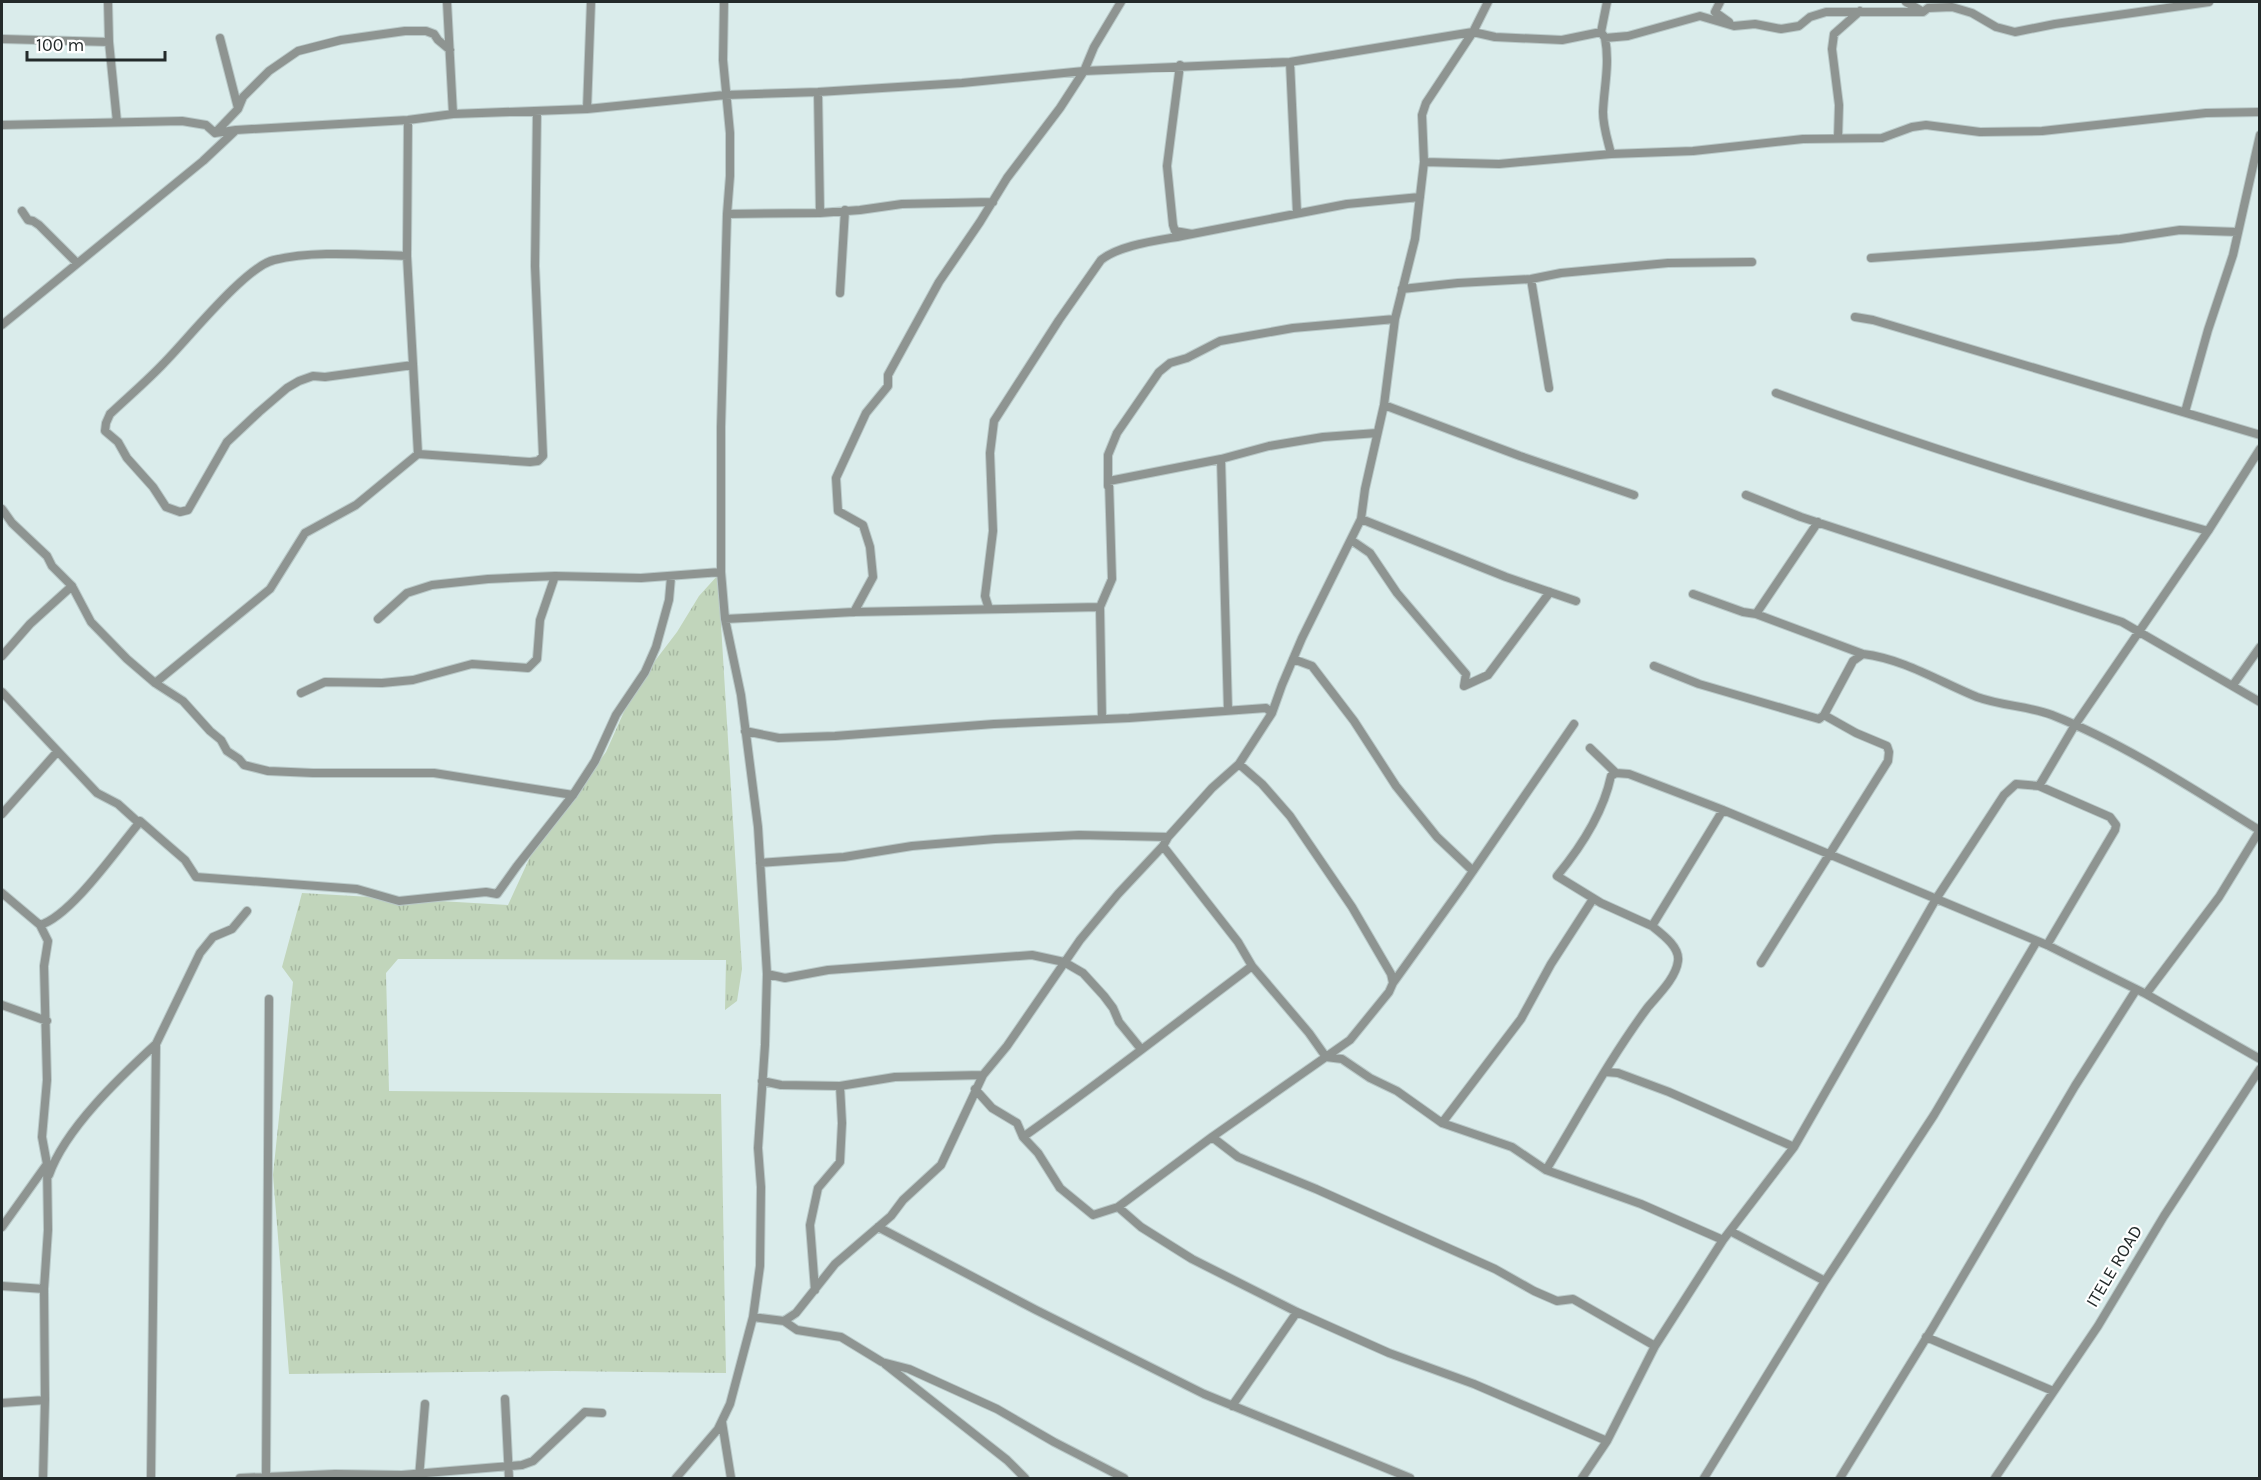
<svg xmlns="http://www.w3.org/2000/svg" width="2261" height="1480" viewBox="0 0 2261 1480" font-family="Karla,sans-serif">
<style>
.grass{fill:url(#grass-tufts)}
.lines{fill:none;stroke-linecap:round;stroke-linejoin:round}
.street-casing{stroke:#b9c9c8;stroke-width:10}
.street{stroke:#8e9491;stroke-width:8}
.labels{text-anchor:middle;dominant-baseline:central;stroke-width:4.5;stroke-linejoin:round;paint-order:stroke}
.street-label{font-size:18px;fill:#232a2a;stroke:#fff}
</style>
<defs>
<pattern id="grass-tufts" width="24" height="20" patternUnits="userSpaceOnUse" patternTransform="scale(1.5)"><rect width="24" height="20" fill="#c1d5bb"/><path d="M3 7l-1-3M5 7V3M7 7l1-3M15 17l-1-3M17 17v-4M19 17l1-3" fill="none" stroke="#a6b7a1"/></pattern>
</defs>
<rect width="100%" height="100%" fill="#daeceb"/>
<!-- grass -->
<path class="grass" d="M 718,575 L 742,969 L 737,1001 L 725,1010 L 726,960 L 398,959 L 386,973 L 389,1091 L 721,1094 L 726,1373 L 556,1371 L 289,1374 L 273,1175 L 293,982 L 282,967 L 302,893 L 508,905 L 530,857 L 606,752 L 635,687 L 677,632 L 699,596 Z"/>
<g class="lines">
<defs>
<path id="street" d="M 108,2 L 109,42 L 117,122
M 447,2 L 453,114
M 1720,2 L 1715,12 L 1729,22
M 1906,2 L 1920,10
M 1601,32 L 1607,2
M 220,38 L 238,108
M 1605,38 C 1610,64 1604,87 1603,112 C 1603,127 1608,141 1611,154
M 2,39 L 109,42
M 1290,62 L 1297,213
M 1180,65 L 1167,166 L 1173,225 L 1175,231 L 1192,234 L 1347,204 L 1420,197
M 818,92 L 820,213
M 587,109 L 591,2
M 408,120 L 407,256 L 418,454
M 2,125 L 182,121 L 206,125 L 215,133 L 236,130
M 215,133 L 238,109 L 243,97 L 269,71 L 298,51 L 341,40 L 405,31 L 426,31 L 434,34 L 438,40 L 450,50
M 1838,138 L 1839,105 L 1832,49 L 1834,34 L 1860,11
M 1424,162 L 1499,164 L 1611,154 L 1693,151 L 1803,139 L 1882,138 L 1912,127 L 1926,125 L 1980,132 L 2042,131 L 2206,113 L 2260,112
M 22,211 L 28,220 L 33,221 L 39,225 L 77,263
M 727,214 L 820,213 L 860,210 L 902,204 L 993,202
M 407,256 C 366,255 314,250 274,260 C 246,266 187,340 164,363 C 147,381 128,397 110,414 L 106,423 L 105,431 L 118,442 L 127,458 L 153,487 L 166,507 L 180,512 L 188,510 L 227,442 L 259,412 L 287,388 L 299,381 L 313,376 L 325,377 L 413,365
M 1871,258 L 2038,246 L 2120,239 L 2180,230 L 2238,232
M 1531,279 L 1549,388
M 1402,289 L 1458,283 L 1531,279 L 1561,273 L 1668,263 L 1752,262
M 840,293 L 845,210
M 1855,317 L 1873,320 L 2260,435
M 2,325 L 203,161 L 236,130 L 408,120 L 453,114 L 587,109 L 725,95 L 818,92 L 962,83 L 1084,71 L 1290,62 L 1473,32 L 1495,37 L 1562,40 L 1601,32 L 1605,38 L 1628,36 L 1700,16 L 1734,26 L 1755,24 L 1781,29 L 1799,26 L 1810,17 L 1826,12 L 1923,12 L 1928,8 L 1952,7 L 1972,13 L 1996,27 L 2015,32 L 2055,24 L 2209,2
M 1776,393 C 1918,445 2062,490 2208,531
M 1384,405 L 1520,456 L 1634,495
M 2185,412 L 2208,330 L 2233,255 L 2260,135
M 1221,459 L 1228,710
M 1108,486 L 1108,455 L 1117,433 L 1159,372 L 1170,363 L 1187,358 L 1220,341 L 1293,328 L 1395,319
M 1746,495 L 1801,517 L 2122,622 L 2260,702
M 2,509 L 12,523 L 47,556 L 52,566 L 72,586 L 91,622 L 127,659 L 155,683 L 183,701 L 210,731 L 221,740 L 227,751 L 239,759 L 244,765 L 268,771 L 313,773 L 434,773 L 573,795
M 1361,519 L 1506,577 L 1576,601
M 1351,540 L 1370,553 L 1397,593 L 1466,674 L 1464,686 L 1488,675 L 1550,592
M 1693,594 L 1743,612 L 1756,614 L 1818,522
M 989,609 L 985,596 L 993,531 L 990,453 L 994,421 L 1059,320 L 1101,260 C 1122,243 1165,240 1192,234
M 854,612 L 873,577 L 870,547 L 863,525 L 838,511 L 836,478 L 866,413 L 888,386 L 888,375 L 939,282 L 980,222 L 1007,178 L 1060,108 L 1084,71 L 1094,47 L 1121,2
M 1756,614 L 1863,654
M 378,619 L 407,593 L 432,585 L 488,579 L 555,576 L 641,578 L 721,572
M 725,619 L 854,612 L 1100,607
M 2,656 L 30,624 L 72,586
M 1293,659 L 1312,666 L 1354,721 L 1396,786 L 1437,837 L 1473,871
M 1654,666 L 1699,684 L 1819,719 L 1824,715 L 1853,661 L 1863,654 C 1904,659 1940,682 1977,697 C 2002,706 2028,706 2052,715 C 2125,744 2193,789 2259,830
M 155,683 L 270,589 L 305,533 L 356,505 L 418,454 L 530,462 L 538,461 L 543,456 L 535,266 L 537,111
M 2233,685 L 2260,647
M 2,692 L 97,793 L 118,804 L 139,823 L 140,821 L 185,860 L 196,877 L 357,889 L 399,901 L 486,892 L 497,894 L 517,866 L 573,795 L 595,761 L 616,715 L 645,672 L 656,647 L 669,600 L 671,577
M 301,693 L 325,682 L 382,683 L 413,680 L 472,664 L 528,668 L 537,659 L 540,620 L 555,576
M 1102,719 L 1100,607 L 1112,579 L 1109,481 L 1221,459 L 1269,446 L 1323,437 L 1377,433
M 745,731 L 779,738 L 835,736 L 994,724 L 1129,718 L 1266,708 L 1272,713
M 1590,748 L 1616,773
M 2039,786 L 2075,725 L 2208,531 L 2260,449
M 1723,810 L 1652,926 L 1601,903 L 1557,876 C 1581,847 1603,814 1611,776 L 1616,773 L 1629,774 L 1723,810 L 2047,945 L 2146,994 L 2260,1059
M 2,814 L 57,752
M 1163,846 L 1238,942 L 1252,966 L 1309,1033 L 1326,1057 L 1342,1059 L 1370,1078 L 1397,1091 L 1442,1123 L 1512,1147 L 1546,1170 L 1641,1204 L 1723,1240
M 760,863 L 844,857 L 912,846 L 995,839 L 1079,835 L 1168,837
M 2,893 L 40,925
M 1761,963 L 1888,761 L 1889,752 L 1887,746 L 1856,733 L 1824,715
M 767,974 L 785,978 L 828,970 L 1032,955 L 1064,962 L 1083,973 L 1104,996 L 1113,1008 L 1119,1022 L 1141,1049
M 1393,983 L 1462,887 L 1574,724
M 2146,994 L 2219,897 L 2260,830
M 2,1005 L 47,1021
M 1606,1072 L 1618,1073 L 1669,1092 L 1794,1147
M 762,1081 L 781,1085 L 840,1086 L 895,1077 L 983,1075
M 975,1089 L 992,1108 L 1017,1123 L 1023,1137 L 1038,1153 L 1060,1188 L 1093,1215 L 1118,1207 L 1141,1227 L 1192,1259 L 1297,1312 L 1389,1353 L 1474,1384 L 1607,1441
M 1442,1123 L 1521,1019 L 1551,964 L 1593,899
M 1023,1137 C 1101,1082 1176,1023 1252,966
M 1212,1137 L 1238,1157 L 1316,1189 L 1495,1269 L 1534,1291 L 1557,1301 L 1573,1299 L 1655,1346
M 1546,1170 C 1579,1116 1610,1058 1648,1007 C 1658,995 1676,978 1678,961 C 1680,947 1662,934 1652,926
M 49,1175 C 65,1129 120,1077 156,1044
M 1118,1207 L 1212,1137 L 1350,1040 L 1389,992 L 1393,983 L 1391,974 L 1352,907 L 1290,816 L 1262,784 L 1239,764
M 2,1227 L 47,1164
M 878,1227 L 1036,1310 L 1204,1394 L 1410,1478
M 1730,1231 L 1825,1281
M 2,1286 L 44,1289
M 815,1290 L 810,1225 L 818,1188 L 840,1162 L 842,1123 L 840,1086
M 753,1317 L 784,1321 L 796,1313 L 835,1264 L 891,1216 L 903,1200 L 941,1165 L 983,1075 L 1007,1046 L 1080,940 L 1118,894 L 1163,846 L 1168,837 L 1212,788 L 1239,764 L 1272,713 L 1282,685 L 1302,638 L 1361,519 L 1365,489 L 1384,405 L 1395,319 L 1415,239 L 1424,162 L 1422,115 L 1426,103 L 1473,32 L 1488,2
M 784,1321 L 797,1330 L 841,1337 L 882,1362 L 909,1369 L 997,1409 L 1054,1442 L 1124,1478
M 1926,1337 L 2053,1391
M 885,1364 L 1007,1460 L 1025,1478
M 505,1399 L 509,1478
M 2,1403 L 45,1400
M 1232,1406 L 1297,1312
M 722,1422 L 731,1478
M 266,1477 L 269,999
M 43,1478 L 45,1400 L 44,1289 L 48,1230 L 47,1164 L 42,1137 L 47,1080 L 44,966 L 48,941 L 40,925 C 71,916 117,849 139,823
M 151,1478 L 156,1044 L 200,953 L 213,937 L 232,929 L 247,911
M 240,1478 L 335,1474 L 402,1475 L 522,1465 L 533,1461 L 585,1412 L 602,1413
M 419,1478 L 425,1404
M 676,1478 L 718,1429 L 730,1404 L 753,1317 L 760,1266 L 761,1187 L 758,1148 L 765,1045 L 767,974 L 758,827 L 741,695 L 725,619 L 721,572 L 721,427 L 727,214 L 730,176 L 730,133 L 723,60 L 724,2
M 1582,1478 L 1607,1441 L 1655,1346 L 1723,1240 L 1794,1147 L 1936,899 L 2004,795 L 2016,784 L 2039,786 L 2110,817 L 2116,825 L 2115,830 L 2047,945
M 1704,1478 L 1825,1281 L 1934,1115 L 2037,941
M 1840,1478 L 1933,1327 L 2075,1086 L 2136,990
M 1995,1478 L 2098,1326 L 2164,1216 L 2260,1069"/>
</defs>
<!-- street casing -->
<use href="#street" class="street-casing"/>
<!-- street -->
<use href="#street" class="street"/>
</g>
<g class="labels">
<!-- street labels -->
<g class="street-label">
<text transform="translate(2114 1266) rotate(-59)">ITELE ROAD</text>
</g>
</g>
<!-- border -->
<rect width="2261" height="1480" fill="none" stroke="#232a2a" stroke-width="6"/>
<!-- scale -->
<path d="M27 51v9h138v-9" fill="none" stroke="#232a2a" stroke-width="3"/>
<text x="36" y="51" font-size="18" fill="#232a2a" stroke="#ffffff" stroke-width="4.5" paint-order="stroke">100 m</text>
</svg>
